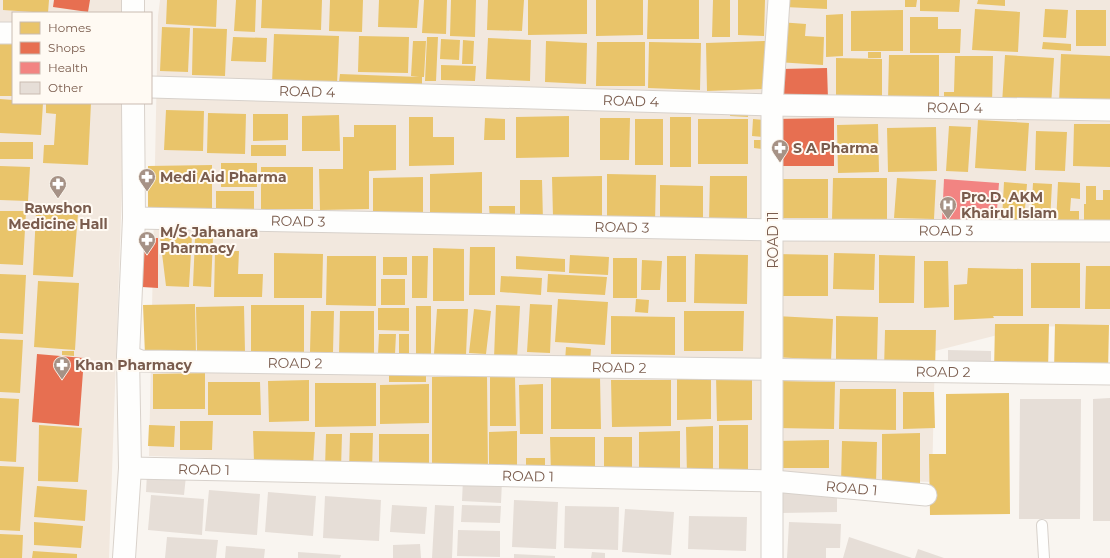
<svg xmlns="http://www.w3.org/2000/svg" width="1110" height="558" viewBox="0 0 1110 558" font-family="Montserrat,sans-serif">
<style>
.residential{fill:#f2e8de}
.homes{fill:#e9c46a}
.shops{fill:#e76f51}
.health{fill:#f28482}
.building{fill:#e6ded7}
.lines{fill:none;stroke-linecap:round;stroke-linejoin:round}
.lane-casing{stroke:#d7d1cb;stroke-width:12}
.street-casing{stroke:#d7d1cb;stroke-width:23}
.secondary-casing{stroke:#d9d2cb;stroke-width:24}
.lane{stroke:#fefefd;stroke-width:10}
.street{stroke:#fefefd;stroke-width:21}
.secondary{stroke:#fefefd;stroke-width:22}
.labels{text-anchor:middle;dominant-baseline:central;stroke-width:4;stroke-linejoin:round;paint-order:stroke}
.street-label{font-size:14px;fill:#7a5c4d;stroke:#fffaf3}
.poi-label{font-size:14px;font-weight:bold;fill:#7a5c4d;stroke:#fffaf3;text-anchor:start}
</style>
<rect width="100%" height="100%" fill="#f9f5f0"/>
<!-- residential -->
<path class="residential" d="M 0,0 L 129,0 L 128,13 L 13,13 L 13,103 L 125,103 L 109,558 L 0,558 Z
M 160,0 L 1110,0 L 1110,325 L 1029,327 L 935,351 L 932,482 L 149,456 L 158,16 Z"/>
<!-- homes -->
<path class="homes" d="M 3,0 L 49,0 L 48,13 L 3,10 Z
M 167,0 L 217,0 L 216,27 L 166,24 Z
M 236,0 L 256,0 L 255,32 L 234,31 Z
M 262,0 L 322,0 L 321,30 L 261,28 Z
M 330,0 L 363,0 L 362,32 L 329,31 Z
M 379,0 L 419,0 L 417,28 L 378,27 Z
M 424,0 L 447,0 L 446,34 L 422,33 Z
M 451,0 L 476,0 L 475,37 L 450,36 Z
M 488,0 L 524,0 L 522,31 L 487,30 Z
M 528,0 L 587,0 L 587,34 L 528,35 Z
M 596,0 L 643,0 L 643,35 L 596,36 Z
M 648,0 L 699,0 L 699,39 L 647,39 Z
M 713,0 L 730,0 L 730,37 L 712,37 Z
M 738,0 L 765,0 L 764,36 L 738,35 Z
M 785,0 L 827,0 L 827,9 L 785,7 Z
M 905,0 L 917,0 L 916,7 L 905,7 Z
M 920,0 L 960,0 L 959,12 L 920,11 Z
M 978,0 L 1005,0 L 1005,6 L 977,4 Z
M 975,9 L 1020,12 L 1018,52 L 972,50 Z
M 1045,9 L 1068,10 L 1066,38 L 1043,37 Z
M 903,10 L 903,51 L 851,51 L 851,11 Z
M 1076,10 L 1106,10 L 1106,46 L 1076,46 Z
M 843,14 L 843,56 L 826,57 L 826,15 Z
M 910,17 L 938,17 L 938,29 L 961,29 L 960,53 L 910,53 Z
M 779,22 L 806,24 L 805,36 L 824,37 L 823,65 L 777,62 Z
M 162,27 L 190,28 L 188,72 L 160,71 Z
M 193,28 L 227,29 L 225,76 L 192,75 Z
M 274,34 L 339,36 L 337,85 L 272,83 Z
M 359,36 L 409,37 L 408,73 L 358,72 Z
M 233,37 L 267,38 L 266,62 L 231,61 Z
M 427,37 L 438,37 L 436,81 L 425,81 Z
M 0,38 L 13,39 L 13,96 L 0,96 Z
M 488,38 L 531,40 L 530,81 L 486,79 Z
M 441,39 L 460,40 L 459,60 L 440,59 Z
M 463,40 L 474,41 L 473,64 L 462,64 Z
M 413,41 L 426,41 L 424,77 L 422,77 L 422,85 L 339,82 L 340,74 L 419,77 L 411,76 Z
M 546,41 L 587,43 L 586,84 L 545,82 Z
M 765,41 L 766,89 L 707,91 L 706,43 Z
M 597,42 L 645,42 L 645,86 L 596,86 Z
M 649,42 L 701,43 L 700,90 L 648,88 Z
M 1043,42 L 1071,44 L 1071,51 L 1042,49 Z
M 868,52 L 881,52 L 881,58 L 868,58 Z
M 1061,54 L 1110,56 L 1110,104 L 1059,103 Z
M 889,55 L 939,55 L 939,101 L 888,101 Z
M 1005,55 L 1054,58 L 1051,106 L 1002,104 Z
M 955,56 L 993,56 L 992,104 L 944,104 L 944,92 L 954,92 Z
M 836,58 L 882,59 L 882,104 L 836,104 Z
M 441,65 L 476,66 L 475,81 L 441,80 Z
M 0,99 L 13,100 L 13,103 L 43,103 L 41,135 L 0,133 Z
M 46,103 L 91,103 L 88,165 L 43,163 L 44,145 L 54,145 L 56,114 L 46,113 Z
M 731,107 L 748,108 L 748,117 L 730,116 Z
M 166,110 L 204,111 L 203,151 L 164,150 Z
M 208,113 L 246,114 L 245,154 L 207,153 Z
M 253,114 L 288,114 L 288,140 L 253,141 Z
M 339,115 L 340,151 L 302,151 L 302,116 Z
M 569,116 L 569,157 L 516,158 L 516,117 Z
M 409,117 L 433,117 L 433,137 L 454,137 L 454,165 L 409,166 Z
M 670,117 L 691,117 L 691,167 L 670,167 Z
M 485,118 L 505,119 L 505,140 L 484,140 Z
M 600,118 L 630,118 L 629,160 L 600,160 Z
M 635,119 L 663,119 L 663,165 L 635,165 Z
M 698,119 L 748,119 L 748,164 L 698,164 Z
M 753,119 L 764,120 L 763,137 L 752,136 Z
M 978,120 L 1029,123 L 1026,171 L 975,168 Z
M 878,124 L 879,172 L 838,173 L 837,125 Z
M 1074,124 L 1110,124 L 1110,167 L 1073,166 Z
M 354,125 L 396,125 L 396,170 L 369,171 L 369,209 L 320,210 L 319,169 L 343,169 L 343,137 L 354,137 Z
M 949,126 L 971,127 L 968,172 L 946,171 Z
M 936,127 L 937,171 L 888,172 L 887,128 Z
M 1036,131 L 1067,132 L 1065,171 L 1035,170 Z
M 754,140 L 762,140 L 762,149 L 754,148 Z
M 0,142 L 33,142 L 33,159 L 0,159 Z
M 251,145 L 286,145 L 286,156 L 251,156 Z
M 221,163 L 257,163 L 257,187 L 221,187 Z
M 212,165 L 212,210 L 148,211 L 148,166 Z
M 0,166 L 30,167 L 28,201 L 0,200 Z
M 261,167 L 313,167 L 313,209 L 261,209 Z
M 482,172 L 482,219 L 430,220 L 430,174 Z
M 607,174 L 656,175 L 655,223 L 607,223 Z
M 602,176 L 602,217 L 553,217 L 552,177 Z
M 710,176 L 747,176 L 747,223 L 709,223 Z
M 423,177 L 423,220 L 373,221 L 373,178 Z
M 833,178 L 887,178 L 887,221 L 832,220 Z
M 897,178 L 936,180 L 934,219 L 894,218 Z
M 778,179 L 828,179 L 828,218 L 778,218 Z
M 520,180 L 542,180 L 543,221 L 520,221 Z
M 1004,182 L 1027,184 L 1024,221 L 1002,220 Z
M 1058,182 L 1080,183 L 1080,199 L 1071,198 L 1070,211 L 1079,211 L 1079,226 L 1056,225 Z
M 1033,183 L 1052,184 L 1050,221 L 1031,220 Z
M 660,185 L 703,186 L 703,219 L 660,219 Z
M 1086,186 L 1096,186 L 1096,200 L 1103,200 L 1103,190 L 1110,190 L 1110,225 L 1084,224 L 1084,204 L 1086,204 Z
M 216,191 L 254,191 L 254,214 L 216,214 Z
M 489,206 L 515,206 L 515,220 L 490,220 Z
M 0,211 L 26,211 L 23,265 L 0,264 Z
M 36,213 L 78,214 L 73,277 L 33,275 Z
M 192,236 L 189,287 L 166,286 L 160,237 Z
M 195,238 L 213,238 L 211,287 L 193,286 Z
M 470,247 L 495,247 L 495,295 L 469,295 Z
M 433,248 L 464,249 L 464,301 L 433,301 Z
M 215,251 L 239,251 L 238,274 L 263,274 L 262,297 L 214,297 Z
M 274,253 L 323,254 L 322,298 L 274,298 Z
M 834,253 L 875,254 L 874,290 L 833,289 Z
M 695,254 L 748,255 L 747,304 L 694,303 Z
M 775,254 L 828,255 L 828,296 L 775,296 Z
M 570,255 L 609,257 L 608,275 L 569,273 Z
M 879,255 L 915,256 L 914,303 L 879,303 Z
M 327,256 L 376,256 L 376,306 L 326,305 Z
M 412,256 L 428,256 L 427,298 L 412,298 Z
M 516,256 L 565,259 L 565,272 L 516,269 Z
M 667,256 L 686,256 L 686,302 L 667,302 Z
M 383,257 L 407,257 L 407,275 L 383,275 Z
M 613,258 L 637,258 L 637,298 L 613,298 Z
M 642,260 L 662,261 L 660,290 L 641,290 Z
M 924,261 L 948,261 L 949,307 L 924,308 Z
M 1031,263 L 1080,263 L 1080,308 L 1031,308 Z
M 1086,266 L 1110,266 L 1110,309 L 1085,309 Z
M 968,268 L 1023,269 L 1023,316 L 993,316 L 994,318 L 954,320 L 954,285 L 967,284 Z
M 0,274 L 26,275 L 23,334 L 0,333 Z
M 548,274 L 607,277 L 605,295 L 547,292 Z
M 501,276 L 542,278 L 541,295 L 500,292 Z
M 381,279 L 405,279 L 405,305 L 381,305 Z
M 38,281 L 79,283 L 75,350 L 34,347 Z
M 558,299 L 608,302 L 605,345 L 555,342 Z
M 636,299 L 649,300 L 648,313 L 635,312 Z
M 195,304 L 196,354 L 145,355 L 143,305 Z
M 530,304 L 552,305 L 550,353 L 527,352 Z
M 251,305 L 304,305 L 304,354 L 251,354 Z
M 496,305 L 520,306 L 517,359 L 494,358 Z
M 244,306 L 245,352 L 197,353 L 196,307 Z
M 416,306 L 431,306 L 431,354 L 416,354 Z
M 378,308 L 409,308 L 409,331 L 378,330 Z
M 437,309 L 468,309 L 466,355 L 434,354 Z
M 474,309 L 491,311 L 486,354 L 469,353 Z
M 311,311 L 334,311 L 333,352 L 310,352 Z
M 340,311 L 374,311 L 374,355 L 339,355 Z
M 684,311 L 744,311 L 743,351 L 684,351 Z
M 611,316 L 675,317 L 675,355 L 611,354 Z
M 776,316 L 833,319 L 831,360 L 774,357 Z
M 836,316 L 878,317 L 877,360 L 836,359 Z
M 995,324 L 1049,324 L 1048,371 L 994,371 Z
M 1055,324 L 1109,325 L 1108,372 L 1054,371 Z
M 885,330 L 936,330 L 935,370 L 884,370 Z
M 379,334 L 396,334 L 395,354 L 378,354 Z
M 399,334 L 409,334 L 409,355 L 399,355 Z
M 0,339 L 23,340 L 20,393 L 0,392 Z
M 566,347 L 591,349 L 590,363 L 565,361 Z
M 62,351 L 74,351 L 74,356 L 62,355 Z
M 389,371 L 426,371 L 426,382 L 389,382 Z
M 205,373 L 205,409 L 153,409 L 153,374 Z
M 487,376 L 488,471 L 432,472 L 432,377 Z
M 716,376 L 752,376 L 752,420 L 717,421 Z
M 490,377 L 515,377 L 516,426 L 490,426 Z
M 600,377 L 601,429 L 551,429 L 551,378 Z
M 677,377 L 711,377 L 711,419 L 677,420 Z
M 309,380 L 309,421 L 269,422 L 268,381 Z
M 611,380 L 671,380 L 671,426 L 612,427 Z
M 778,381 L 835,382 L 834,429 L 777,428 Z
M 208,382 L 260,382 L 261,415 L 208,415 Z
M 315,383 L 376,383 L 376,426 L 315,427 Z
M 429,384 L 429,423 L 380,424 L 380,385 Z
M 543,384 L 543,434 L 520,434 L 519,385 Z
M 840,389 L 896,389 L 896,430 L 839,429 Z
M 903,392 L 934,392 L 935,428 L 903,429 Z
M 1009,393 L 1010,514 L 930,515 L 929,454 L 946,454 L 946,394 Z
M 0,398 L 19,399 L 16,462 L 0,461 Z
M 180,421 L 213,421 L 212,450 L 180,450 Z
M 39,425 L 82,428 L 78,482 L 38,481 Z
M 149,425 L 175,426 L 174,447 L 148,446 Z
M 719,425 L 748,425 L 748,475 L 719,475 Z
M 713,426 L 713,477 L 687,477 L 686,427 Z
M 253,431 L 315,432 L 313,467 L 254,462 Z
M 517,431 L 517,472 L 489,472 L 489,432 Z
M 680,431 L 680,475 L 639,476 L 639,432 Z
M 350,433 L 373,433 L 372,472 L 349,471 Z
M 920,433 L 920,487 L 882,488 L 882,434 Z
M 326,434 L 342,434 L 341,469 L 325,468 Z
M 379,434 L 429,434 L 429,463 L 379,464 Z
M 550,437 L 595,437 L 595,474 L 551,475 Z
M 604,437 L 632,437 L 632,475 L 604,476 Z
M 829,440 L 829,468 L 775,468 L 775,441 Z
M 842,441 L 877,442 L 876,484 L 841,484 Z
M 526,458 L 545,458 L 545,473 L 526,473 Z
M 0,466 L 24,467 L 20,531 L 0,530 Z
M 37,486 L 87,490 L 85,521 L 34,517 Z
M 34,522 L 83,526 L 81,548 L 34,545 Z
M 0,534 L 23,535 L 22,558 L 0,558 Z
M 33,551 L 77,554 L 77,558 L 32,558 Z"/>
<!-- shops -->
<path class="shops" d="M 54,0 L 90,0 L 88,12 L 53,7 Z
M 827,68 L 828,99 L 782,100 L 781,69 Z
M 834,118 L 834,166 L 774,166 L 774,119 Z
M 142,238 L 158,238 L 158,288 L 142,287 Z
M 37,354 L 84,358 L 79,426 L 32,422 Z"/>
<!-- health -->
<path class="health" d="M 944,179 L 999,183 L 996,223 L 942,220 Z"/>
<!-- building -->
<path class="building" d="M 948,350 L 991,351 L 991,371 L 948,371 Z
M 1110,398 L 1110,521 L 1093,521 L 1093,399 Z
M 1020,399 L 1081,399 L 1080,519 L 1019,519 Z
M 147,473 L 186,476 L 184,495 L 146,492 Z
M 463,479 L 502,481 L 501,503 L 462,501 Z
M 209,490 L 260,494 L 257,535 L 205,531 Z
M 782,491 L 837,491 L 837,512 L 782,513 Z
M 268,492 L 316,496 L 313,536 L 265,532 Z
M 151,495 L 204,499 L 202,535 L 148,530 Z
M 325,496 L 381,500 L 379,541 L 323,538 Z
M 514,500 L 558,502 L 556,549 L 512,547 Z
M 392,505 L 427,507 L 425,534 L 390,532 Z
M 435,505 L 454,506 L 452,558 L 432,558 Z
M 462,505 L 501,506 L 500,523 L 461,522 Z
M 565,506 L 619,507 L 618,550 L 564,548 Z
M 625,509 L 674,512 L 671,555 L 622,552 Z
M 689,516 L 747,517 L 746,551 L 688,549 Z
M 789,522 L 841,524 L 840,548 L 826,548 L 826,558 L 787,558 Z
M 458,530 L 500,531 L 500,557 L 457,556 Z
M 167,537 L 218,540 L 216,558 L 165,558 Z
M 849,537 L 912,558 L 843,558 Z
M 420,544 L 421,558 L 393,558 L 393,545 Z
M 226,546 L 265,549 L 264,558 L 225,558 Z
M 918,549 L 944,558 L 915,558 Z
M 298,552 L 341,555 L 340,558 L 298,558 Z
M 592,552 L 605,553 L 605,558 L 591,558 Z
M 514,554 L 555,556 L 555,558 L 514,558 Z"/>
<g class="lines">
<defs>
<path id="lane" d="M 1042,525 L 1044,558"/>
<g id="street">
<path d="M 0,33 L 13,33"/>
<path id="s1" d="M 151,87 L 772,105 L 1110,110"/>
<path id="s2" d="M 134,218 L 773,230 L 1110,231"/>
<path id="s3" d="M 128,356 L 141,361 L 1110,374"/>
<path id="s4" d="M 130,468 L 773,481 L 926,495"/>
<path d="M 772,558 L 772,105 L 779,0"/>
</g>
<path id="secondary" d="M 133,13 L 133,0
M 124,558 L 130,468 L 128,356 L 134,218 L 133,103"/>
</defs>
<!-- lane casing -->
<use href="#lane" class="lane-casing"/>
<!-- street casing -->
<use href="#street" class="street-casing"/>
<!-- secondary casing -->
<use href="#secondary" class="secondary-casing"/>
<!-- lane -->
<use href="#lane" class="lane"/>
<!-- street -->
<use href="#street" class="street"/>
<!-- secondary -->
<use href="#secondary" class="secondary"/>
</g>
<!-- icons -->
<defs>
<symbol id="pharmacy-pin" viewBox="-11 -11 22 30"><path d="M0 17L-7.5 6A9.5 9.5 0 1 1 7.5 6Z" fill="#a69286" stroke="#fffaf3"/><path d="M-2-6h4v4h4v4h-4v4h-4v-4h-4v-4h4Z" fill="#fff"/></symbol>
<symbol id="hospital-pin" viewBox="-11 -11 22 30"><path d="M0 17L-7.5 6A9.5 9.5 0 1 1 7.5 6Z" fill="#a69286" stroke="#fffaf3"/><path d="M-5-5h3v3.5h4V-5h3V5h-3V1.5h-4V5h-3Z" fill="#fff"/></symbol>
</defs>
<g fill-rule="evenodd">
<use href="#pharmacy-pin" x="770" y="138" width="20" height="27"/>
<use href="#pharmacy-pin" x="137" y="167" width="20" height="27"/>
<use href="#pharmacy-pin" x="48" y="174" width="20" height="27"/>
<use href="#hospital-pin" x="938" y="195" width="20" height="27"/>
<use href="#pharmacy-pin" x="137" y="230" width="20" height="27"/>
<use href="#pharmacy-pin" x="52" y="355" width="20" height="27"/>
</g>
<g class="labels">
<!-- street labels -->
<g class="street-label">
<text stroke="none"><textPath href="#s1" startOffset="156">ROAD 4</textPath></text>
<text stroke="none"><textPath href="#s1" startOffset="480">ROAD 4</textPath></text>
<text stroke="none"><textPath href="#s1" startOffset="804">ROAD 4</textPath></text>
<text stroke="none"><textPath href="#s2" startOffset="164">ROAD 3</textPath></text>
<text stroke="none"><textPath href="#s2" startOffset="488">ROAD 3</textPath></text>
<text stroke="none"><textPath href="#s2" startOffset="812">ROAD 3</textPath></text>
<text transform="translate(773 240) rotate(-90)">ROAD 11</text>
<text stroke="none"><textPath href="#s3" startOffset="168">ROAD 2</textPath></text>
<text stroke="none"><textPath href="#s3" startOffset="492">ROAD 2</textPath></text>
<text stroke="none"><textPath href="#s3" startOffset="816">ROAD 2</textPath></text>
<text stroke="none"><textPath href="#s4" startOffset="74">ROAD 1</textPath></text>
<text stroke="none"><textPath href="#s4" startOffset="398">ROAD 1</textPath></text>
<text stroke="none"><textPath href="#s4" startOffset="722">ROAD 1</textPath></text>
</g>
<!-- poi labels -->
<g class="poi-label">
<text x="793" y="148">S A Pharma</text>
<text x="160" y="177">Medi Aid Pharma</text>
<text x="961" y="197">Pro.D. AKM<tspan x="961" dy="16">Khairul Islam</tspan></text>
<text x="58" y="208" text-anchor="middle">Rawshon<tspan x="58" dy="16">Medicine Hall</tspan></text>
<text x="160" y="232">M/S Jahanara<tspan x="160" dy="16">Pharmacy</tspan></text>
<text x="75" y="365">Khan Pharmacy</text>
</g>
</g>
<!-- legend -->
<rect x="12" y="12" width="140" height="92" fill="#fffaf3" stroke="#cabbb1"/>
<rect x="20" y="22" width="20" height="12" fill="#e9c46a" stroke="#cabbb1"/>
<text x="48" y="32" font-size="12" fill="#7a5c4d">Homes</text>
<rect x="20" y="42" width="20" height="12" fill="#e76f51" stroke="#cabbb1"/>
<text x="48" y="52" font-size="12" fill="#7a5c4d">Shops</text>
<rect x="20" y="62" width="20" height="12" fill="#f28482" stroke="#cabbb1"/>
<text x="48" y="72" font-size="12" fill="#7a5c4d">Health</text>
<rect x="20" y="82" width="20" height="12" fill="#e6ded7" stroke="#cabbb1"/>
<text x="48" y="92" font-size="12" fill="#7a5c4d">Other</text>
</svg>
